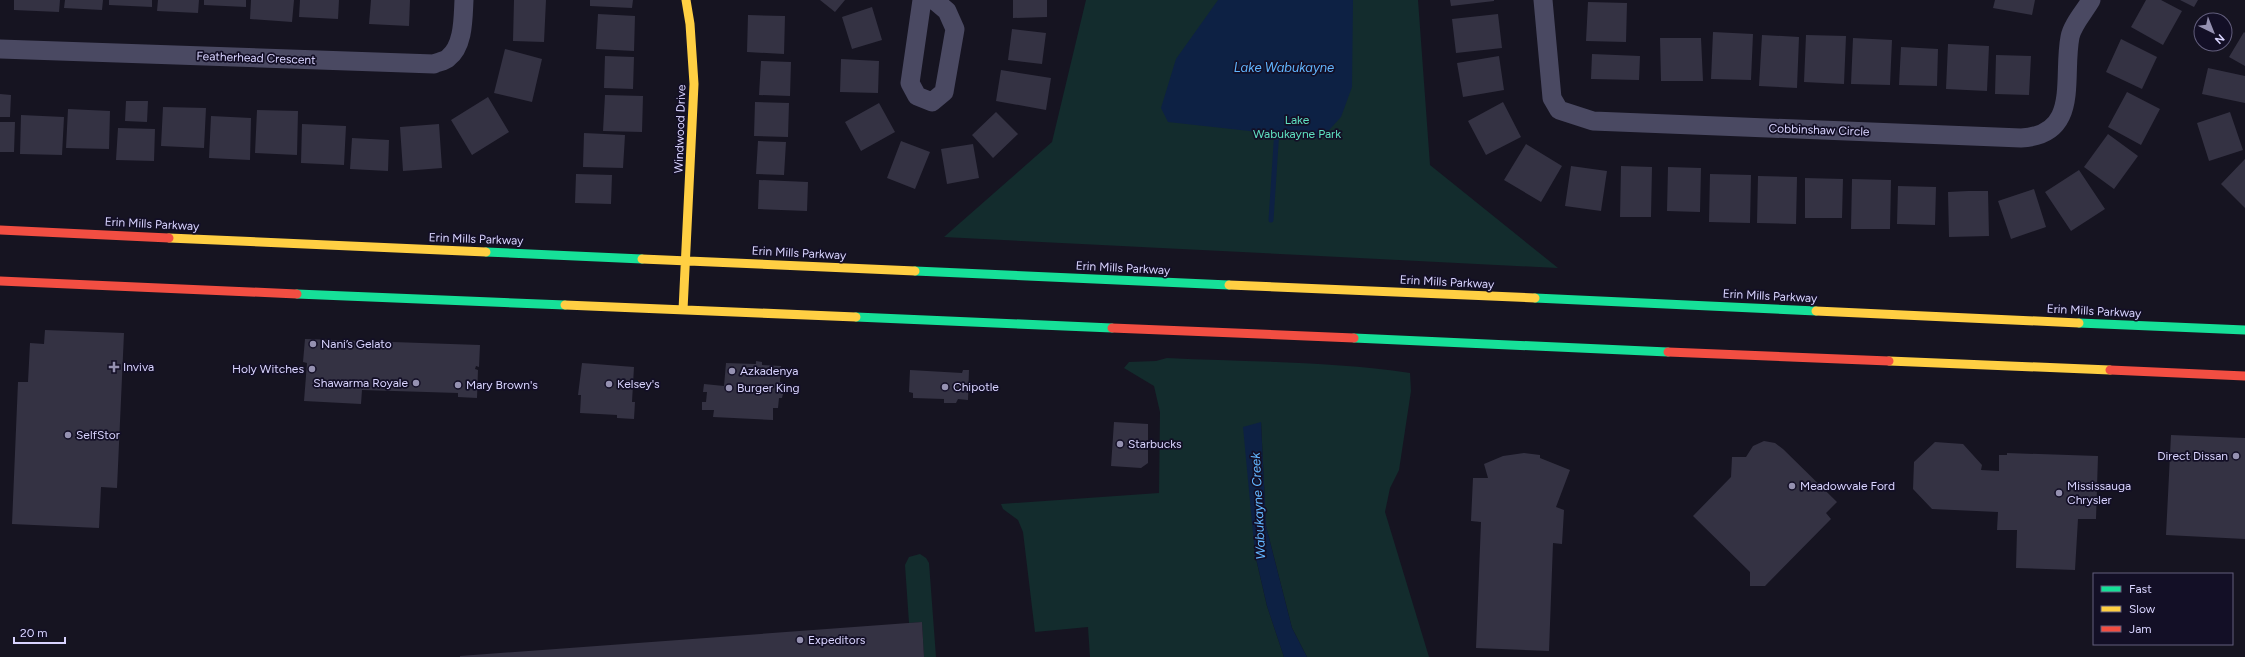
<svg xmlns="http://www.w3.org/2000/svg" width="2245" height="657" viewBox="0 0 2245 657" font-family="Figtree,sans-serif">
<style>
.green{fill:#132c2d}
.water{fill:#0d2144}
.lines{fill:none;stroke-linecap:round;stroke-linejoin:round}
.stream{stroke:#0d2144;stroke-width:5}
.building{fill:#343243}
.street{stroke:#4a4962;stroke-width:19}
.fast{stroke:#16e098;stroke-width:9}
.slow{stroke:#ffcf43;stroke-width:9}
.jam{stroke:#f24e42;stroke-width:9}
.poi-dot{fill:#9591b1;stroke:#130f26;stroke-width:1.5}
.labels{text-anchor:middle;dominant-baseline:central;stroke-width:3.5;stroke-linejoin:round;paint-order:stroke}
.street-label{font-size:12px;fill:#d9d4ff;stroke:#130f26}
.park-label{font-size:12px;fill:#5fe0c0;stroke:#130f26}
.poi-label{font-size:12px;fill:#d9d4ff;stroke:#130f26;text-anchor:start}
.water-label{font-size:13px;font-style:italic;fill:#62b6ff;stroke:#130f26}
</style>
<rect width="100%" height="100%" fill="#161421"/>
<!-- green -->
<path class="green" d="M 1086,0 L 1418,0 L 1430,165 L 1558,268 L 944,237 L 1052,142 Z
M 1167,358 C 1248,362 1329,361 1410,373 L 1411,391 L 1399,470 L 1390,488 L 1385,512 L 1429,657 L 1307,657 L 1292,628 L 1266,526 L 1261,422 L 1255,554 L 1267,606 L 1284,657 L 1090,657 L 1088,627 L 1035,632 L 1023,532 L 1018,520 L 1003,509 L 1001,504 L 1159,493 L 1160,412 L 1154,386 L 1124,368 L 1129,362 L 1156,361 Z
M 920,554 L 926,558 L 929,563 L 936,657 L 924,657 L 922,622 L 909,623 L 905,565 L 909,557 Z"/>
<!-- water -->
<path class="water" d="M 1218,0 L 1353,0 L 1352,87 L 1341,117 L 1321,139 L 1168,122 L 1161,108 L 1176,59 Z
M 1261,422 L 1266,526 L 1292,628 L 1307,657 L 1284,657 L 1267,606 L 1255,554 L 1243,427 Z"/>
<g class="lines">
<!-- stream -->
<path class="stream" d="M 1271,220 L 1277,129"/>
</g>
<!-- building -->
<path class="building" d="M 14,0 L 60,0 L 59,12 L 14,10 Z
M 65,0 L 103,0 L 102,10 L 64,8 Z
M 109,0 L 152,0 L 152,7 L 109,5 Z
M 158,0 L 199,0 L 198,13 L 157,11 Z
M 204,0 L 246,0 L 246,7 L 204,5 Z
M 251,0 L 294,0 L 292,22 L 250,19 Z
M 300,0 L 339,0 L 338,19 L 299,17 Z
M 371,0 L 410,0 L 409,26 L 369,24 Z
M 514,0 L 546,0 L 544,42 L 513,41 Z
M 590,0 L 633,0 L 632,8 L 590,6 Z
M 820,0 L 845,0 L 835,12 Z
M 1013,0 L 1047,0 L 1047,17 L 1013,18 Z
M 1450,0 L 1494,0 L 1494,1 L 1451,6 Z
M 1995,0 L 2035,0 L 2032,15 L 1993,8 Z
M 2146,0 L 2161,0 L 2182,11 L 2163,45 L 2131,27 Z
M 2180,0 L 2198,0 L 2194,7 Z
M 1588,2 L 1627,3 L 1626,42 L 1586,41 Z
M 872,7 L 882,40 L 852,49 L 842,17 Z
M 598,14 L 635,16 L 634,51 L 596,49 Z
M 1498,14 L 1502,48 L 1456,53 L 1452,19 Z
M 748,15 L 785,16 L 784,54 L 747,52 Z
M 1012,29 L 1046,33 L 1042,64 L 1008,60 Z
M 1713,32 L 1753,34 L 1751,80 L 1711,79 Z
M 2244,32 L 2245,33 L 2245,66 L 2229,57 Z
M 1762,35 L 1799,37 L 1797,88 L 1759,86 Z
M 1806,35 L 1846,36 L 1844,84 L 1804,82 Z
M 1660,38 L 1701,38 L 1703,81 L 1661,81 Z
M 1853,38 L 1892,40 L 1890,85 L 1851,84 Z
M 2121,39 L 2157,57 L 2142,89 L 2106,72 Z
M 1948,44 L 1989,46 L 1987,91 L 1946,89 Z
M 1901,47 L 1938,49 L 1937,86 L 1899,85 Z
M 505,49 L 542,59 L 532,102 L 494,93 Z
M 1592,54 L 1640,56 L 1639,80 L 1591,79 Z
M 1996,55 L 2031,56 L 2029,95 L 1995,94 Z
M 605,56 L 634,57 L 633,89 L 604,88 Z
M 1499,56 L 1504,90 L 1463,97 L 1457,63 Z
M 841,59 L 879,61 L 878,93 L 840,92 Z
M 761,61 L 791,62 L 790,96 L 759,95 Z
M 2208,68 L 2245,76 L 2245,103 L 2202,94 Z
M 1001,70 L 1051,78 L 1046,110 L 996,101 Z
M 2127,92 L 2160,109 L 2141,145 L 2108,127 Z
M 0,94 L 11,95 L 10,117 L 0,117 Z
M 605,95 L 643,96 L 642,132 L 603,131 Z
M 488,97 L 509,132 L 472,155 L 451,120 Z
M 126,101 L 148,101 L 147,122 L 125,121 Z
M 755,102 L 789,103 L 788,137 L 754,136 Z
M 1503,102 L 1521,137 L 1486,155 L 1468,121 Z
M 879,103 L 895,132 L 861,151 L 845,122 Z
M 163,107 L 206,108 L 204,148 L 161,146 Z
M 68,109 L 110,111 L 109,149 L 66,148 Z
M 257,110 L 298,111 L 297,155 L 255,153 Z
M 996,112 L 1018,134 L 993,158 L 972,135 Z
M 2230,112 L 2243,150 L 2209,161 L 2197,123 Z
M 21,115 L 64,117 L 62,155 L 20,154 Z
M 211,116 L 251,118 L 250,160 L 209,158 Z
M 0,122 L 15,122 L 14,152 L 0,152 Z
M 302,124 L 346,126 L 344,165 L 301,163 Z
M 439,124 L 442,168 L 403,171 L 400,127 Z
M 118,128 L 155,129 L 154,161 L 116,160 Z
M 584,133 L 625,135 L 623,168 L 583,167 Z
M 2108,134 L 2138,156 L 2114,189 L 2084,167 Z
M 352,138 L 389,140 L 388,171 L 350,169 Z
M 758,141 L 786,142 L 784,175 L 756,174 Z
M 901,141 L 930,152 L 915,189 L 887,178 Z
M 973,144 L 979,178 L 947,184 L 941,149 Z
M 1526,144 L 1562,166 L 1541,202 L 1504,180 Z
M 2245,159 L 2245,208 L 2221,184 Z
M 1571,166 L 1607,171 L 1601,211 L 1565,206 Z
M 1621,166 L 1652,167 L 1651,217 L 1620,217 Z
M 1668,167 L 1701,168 L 1700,212 L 1667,211 Z
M 2079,170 L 2105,209 L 2071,231 L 2045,192 Z
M 576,174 L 612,175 L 611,204 L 575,203 Z
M 1710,174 L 1751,175 L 1750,223 L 1709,222 Z
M 1758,176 L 1797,177 L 1796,224 L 1757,223 Z
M 1805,178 L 1843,179 L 1842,218 L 1805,218 Z
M 1852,179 L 1891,180 L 1890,229 L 1851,229 Z
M 759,180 L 808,182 L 807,211 L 758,209 Z
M 1898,186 L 1936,187 L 1935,225 L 1897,224 Z
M 2034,189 L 2046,227 L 2011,239 L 1998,201 Z
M 1968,191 L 1988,191 L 1989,236 L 1949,237 L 1948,192 Z
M 45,330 L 124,333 L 117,488 L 101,487 L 99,528 L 12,524 L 18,382 L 28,382 L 30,343 L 44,344 Z
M 305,339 L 480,345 L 479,367 L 476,366 L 475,369 L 478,370 L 477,398 L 458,397 L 458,393 L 362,390 L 361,404 L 304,401 L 307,363 L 303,362 Z
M 756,361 L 762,362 L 762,365 L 781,366 L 780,382 L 783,382 L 780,393 L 783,394 L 782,398 L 779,398 L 778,408 L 773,408 L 773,420 L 713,417 L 714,410 L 702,410 L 702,402 L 706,402 L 707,392 L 703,392 L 704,384 L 724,386 L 726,363 L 756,364 Z
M 582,363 L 634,367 L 632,402 L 635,402 L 634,419 L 617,418 L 617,415 L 580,413 L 581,395 L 578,395 Z
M 910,370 L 962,373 L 963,370 L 969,370 L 968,400 L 958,399 L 956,403 L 944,403 L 944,399 L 913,398 L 913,393 L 909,392 Z
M 1114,422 L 1148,424 L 1148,463 L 1141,468 L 1111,466 Z
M 2171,435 L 2245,438 L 2245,539 L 2166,535 Z
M 1764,441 L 1775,443 L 1783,449 L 1837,502 L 1826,513 L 1831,519 L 1765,586 L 1750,586 L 1750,572 L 1693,516 L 1731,477 L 1732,457 L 1746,457 L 1753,446 Z
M 1935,442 L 1963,444 L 1982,465 L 1981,470 L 1999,471 L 1999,455 L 2007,455 L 2007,453 L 2098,456 L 2096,519 L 2078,519 L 2075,570 L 2016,568 L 2017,530 L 1997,530 L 1998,512 L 1932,509 L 1913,489 L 1914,462 Z
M 1524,453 L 1540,455 L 1540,458 L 1570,470 L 1556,507 L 1564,510 L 1562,544 L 1553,543 L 1549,651 L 1476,648 L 1481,522 L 1471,521 L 1473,478 L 1488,478 L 1484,464 L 1503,456 Z
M 922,622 L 924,657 L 460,657 L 460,656 Z"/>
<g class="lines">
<!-- street -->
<path class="street" d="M 922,0 L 910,83 L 917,96 L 932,102 L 944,92 L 955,29 L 947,11 L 934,0
M 1543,0 L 1552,98 L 1559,110 L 1593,121 L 2021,138 C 2081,135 2062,78 2070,37 C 2072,25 2085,11 2091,0
M 0,49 L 434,64 C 438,62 445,61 448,58 C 464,46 463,17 464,0"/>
<!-- fast -->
<path class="fast" d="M 486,252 L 642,259
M 915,271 L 1229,285
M 297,294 L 565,305
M 1535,298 L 1816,311
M 856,317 L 1112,328
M 2079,323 L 2245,330
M 1354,338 L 1668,352"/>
<!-- slow -->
<path class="slow" d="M 169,238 L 486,252
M 642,259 L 915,271
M 1229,285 L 1535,298
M 565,305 L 856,317
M 683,310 L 694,84 L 690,24 L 686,0
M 1816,311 L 2079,323
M 1889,361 L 2110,370"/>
<!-- jam -->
<path class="jam" d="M 0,230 L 169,238
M 0,281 L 297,294
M 1112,328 L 1354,338
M 1668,352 L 1889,361
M 2110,370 L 2245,376"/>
</g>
<!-- markers -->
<g class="poi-dot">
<circle cx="313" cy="344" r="4"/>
<path d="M112 361h4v4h4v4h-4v4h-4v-4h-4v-4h4z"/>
<circle cx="312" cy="369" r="4"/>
<circle cx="732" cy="371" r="4"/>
<circle cx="416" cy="383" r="4"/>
<circle cx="609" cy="384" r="4"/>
<circle cx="458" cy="385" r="4"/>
<circle cx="945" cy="387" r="4"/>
<circle cx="729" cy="388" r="4"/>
<circle cx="68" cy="435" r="4"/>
<circle cx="1120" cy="444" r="4"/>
<circle cx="2236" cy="456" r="4"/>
<circle cx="1792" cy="486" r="4"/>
<circle cx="2059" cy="493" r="4"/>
<circle cx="800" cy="640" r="4"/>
</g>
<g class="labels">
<!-- street labels -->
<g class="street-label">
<text transform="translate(256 58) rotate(2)">Featherhead Crescent</text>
<text transform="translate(680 129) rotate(-88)">Windwood Drive</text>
<text transform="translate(1819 130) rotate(2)">Cobbinshaw Circle</text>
<text transform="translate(152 224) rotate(3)">Erin Mills Parkway</text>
<text transform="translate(476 239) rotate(2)">Erin Mills Parkway</text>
<text transform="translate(799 253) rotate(3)">Erin Mills Parkway</text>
<text transform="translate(1123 268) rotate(3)">Erin Mills Parkway</text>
<text transform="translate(1447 282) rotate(3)">Erin Mills Parkway</text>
<text transform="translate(1770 296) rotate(3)">Erin Mills Parkway</text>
<text transform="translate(2094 311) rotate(3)">Erin Mills Parkway</text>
</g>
<!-- park labels -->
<g class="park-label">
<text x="1297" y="120">Lake<tspan x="1297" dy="14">Wabukayne Park</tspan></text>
</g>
<!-- poi labels -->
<g class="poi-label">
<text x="321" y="344">Nani’s Gelato</text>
<text x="123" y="367">Inviva</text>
<text x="304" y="369" text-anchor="end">Holy Witches</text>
<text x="740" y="371">Azkadenya</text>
<text x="408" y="383" text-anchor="end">Shawarma Royale</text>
<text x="617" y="384">Kelsey's</text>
<text x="466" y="385">Mary Brown's</text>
<text x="953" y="387">Chipotle</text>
<text x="737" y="388">Burger King</text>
<text x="76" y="435">SelfStor</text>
<text x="1128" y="444">Starbucks</text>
<text x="2228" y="456" text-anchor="end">Direct Dissan</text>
<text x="1800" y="486">Meadowvale Ford</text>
<text x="2067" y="486">Mississauga<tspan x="2067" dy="14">Chrysler</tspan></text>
<text x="808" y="640">Expeditors</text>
</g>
<!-- water labels -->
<g class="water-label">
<text x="1284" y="67">Lake Wabukayne</text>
<text transform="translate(1258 506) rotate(-93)">Wabukayne Creek</text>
</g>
</g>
<!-- legend -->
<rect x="2093" y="573" width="140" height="72" fill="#130f26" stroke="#625e7d"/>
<rect x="2101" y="586" width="20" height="6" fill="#16e098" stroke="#625e7d"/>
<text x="2129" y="593" font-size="12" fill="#d9d4ff">Fast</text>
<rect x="2101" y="606" width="20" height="6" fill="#ffcf43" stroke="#625e7d"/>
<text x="2129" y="613" font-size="12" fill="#d9d4ff">Slow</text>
<rect x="2101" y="626" width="20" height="6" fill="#f24e42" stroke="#625e7d"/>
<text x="2129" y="633" font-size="12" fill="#d9d4ff">Jam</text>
<!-- north arrow -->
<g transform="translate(2213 32) rotate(137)"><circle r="19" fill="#130f26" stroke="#625e7d"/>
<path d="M0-3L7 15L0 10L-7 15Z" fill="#9591b1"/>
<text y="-6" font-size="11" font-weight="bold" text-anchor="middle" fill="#d9d4ff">N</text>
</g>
<!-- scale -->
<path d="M14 637v6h51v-6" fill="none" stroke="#d9d4ff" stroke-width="2"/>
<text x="20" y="637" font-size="12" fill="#d9d4ff" stroke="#130f26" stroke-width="3" paint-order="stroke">20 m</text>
</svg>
